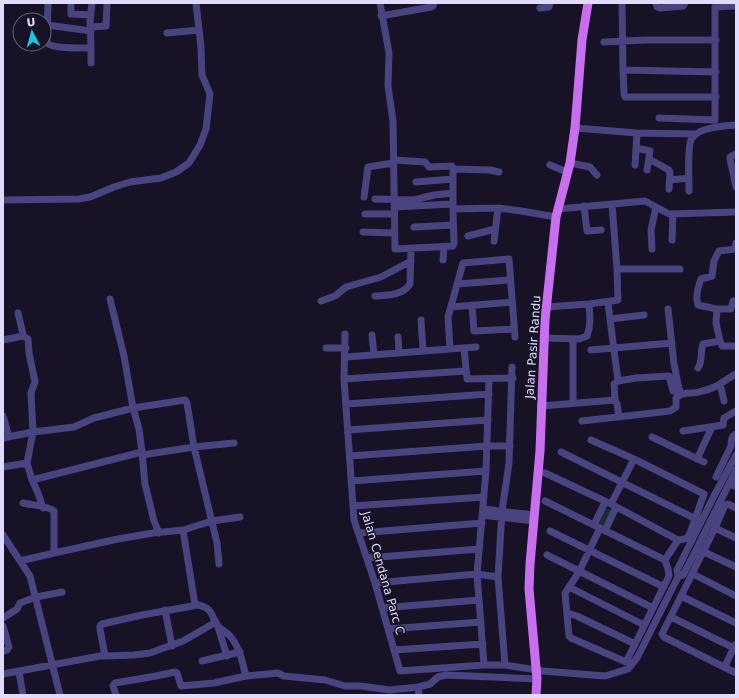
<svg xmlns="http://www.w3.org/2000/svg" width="739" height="698" viewBox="0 0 739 698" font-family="'DejaVu Sans',sans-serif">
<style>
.green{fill:#162e2f}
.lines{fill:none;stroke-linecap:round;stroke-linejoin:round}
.minor{stroke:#494380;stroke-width:7}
.major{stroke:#c86fef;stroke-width:9}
.labels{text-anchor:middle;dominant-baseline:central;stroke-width:3;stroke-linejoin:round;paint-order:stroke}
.street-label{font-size:12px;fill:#e1dbfb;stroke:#171226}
</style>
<rect width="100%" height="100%" fill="#171226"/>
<!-- green -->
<path class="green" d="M 605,507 L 612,511 L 604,526 L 597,523 Z"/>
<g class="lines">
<!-- minor -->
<path class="minor" d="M 48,3 L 47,43 C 53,49 81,48 91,48 L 90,21 L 92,3
M 71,3 L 71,14 L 91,15
M 380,3 L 389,53 L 388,86 L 393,121 L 395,249 L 453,246 L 454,243 L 453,209
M 622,3 L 623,70 L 716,72
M 656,3 L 657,7 L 660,8 L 683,6 L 685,3
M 540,8 L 549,7 L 550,3
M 381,16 L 431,7 L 433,6 L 434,3
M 47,25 L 91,31
M 91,27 L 106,26 L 107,3
M 167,33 L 199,30
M 604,42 L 645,40 L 716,40
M 91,48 L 91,63
M 623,70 L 624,94 L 625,97 L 716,97
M 659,118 L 715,120 L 715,7 L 736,6
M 575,128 L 637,133 L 696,134
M 636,148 L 650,151 L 647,170
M 736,154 L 730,157 L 730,159 L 736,187
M 649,159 L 669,170 L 670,173 L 669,189
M 394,160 L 425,162 L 429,167 L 452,166 L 453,169 L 453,209 L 498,208 L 521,211 L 556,217
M 570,163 L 590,167 L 597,175
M 550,165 L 567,172
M 635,165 L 637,133
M 453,169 L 490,170 L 499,172
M 670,180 L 689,178
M 416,182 L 453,179
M 689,191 C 689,181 687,144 692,138 C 700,127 724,126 736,125
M 364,197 L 368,167 L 393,163
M 375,199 L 414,200 L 434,195 L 453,193
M 3,200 L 79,199 L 90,197 L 114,187 L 130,182 L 161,178 L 176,172 L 189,163 L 200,145 L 206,129 L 210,94 L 202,75 L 201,47 L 196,3
M 584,206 L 587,231 L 601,230
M 394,207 L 453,204
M 558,209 L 645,201 L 669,214 L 736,212
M 365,214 L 394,214
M 414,227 L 453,225
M 363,232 L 394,233
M 468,236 L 495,229
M 672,240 L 673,214
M 494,241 L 498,208
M 652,249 L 651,230 L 656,207
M 443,260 L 444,247
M 617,269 L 680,269
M 457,284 L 510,280
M 375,296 C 387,295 402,296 410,284 L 411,249
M 110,299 L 124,356 L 133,408 L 139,429 L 142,452
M 321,301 L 335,296 L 346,287 L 381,277 L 411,261
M 608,302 L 610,319
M 472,305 L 474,331 L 514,329
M 451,307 L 512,302
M 546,307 L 589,304 L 618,300 L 617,269 L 612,204
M 668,309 L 674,364 L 680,394
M 717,309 L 731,309 L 733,301
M 421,320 L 423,351
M 345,334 L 344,379 L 354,520 L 375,583 L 400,671 L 484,665 L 505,665 L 543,671 L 605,676 L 628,669 L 637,658 L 678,577 L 677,570 L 714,496 L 736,455
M 372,335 L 374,355
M 23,336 L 28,339 L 29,353 L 35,382 L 31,393 L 33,432 L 27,463 L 32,480
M 398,337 L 399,353
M 545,338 L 579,339 L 587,336 C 591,325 590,316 589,304
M 3,340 L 23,336 L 23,334 L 18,313
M 573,340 L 573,403
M 720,341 L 716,323 L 717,309 L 698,305 C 695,297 698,287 701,279 L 712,276 L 714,261 L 719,251 L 735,249 L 736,243
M 326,348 L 346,348
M 464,348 L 467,379 L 513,378
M 450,349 L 448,317 L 463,263 L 509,259 L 515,337
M 591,350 L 672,343
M 346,357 L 476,347
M 698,368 C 703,361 700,352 703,344 L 720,341 L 722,346 L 736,346
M 344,379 L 466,371
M 618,381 L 636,378 L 669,376 L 673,391 L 680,391
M 720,384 L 724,401
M 615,400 L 614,384 L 618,381 L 610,319 L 644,315
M 346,404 L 489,394
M 541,406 L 615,400 L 617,404 L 619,417
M 3,416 L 9,437
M 582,421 L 670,411 L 676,407 L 676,398 C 681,391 692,394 699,392 C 706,390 714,388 720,384 C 726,380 730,377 736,374
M 723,425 L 724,418 L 736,411
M 348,430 L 488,420
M 683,431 L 723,425
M 652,437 L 704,462
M 3,438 L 33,432 L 74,427 L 94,418 L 133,408 L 185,400 L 187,403 L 194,447 L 217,543 L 219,564
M 591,440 L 634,459 L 704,494 L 689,536 L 685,539 L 678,540 L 665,560 L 668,569 L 669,576 L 626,662 L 571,638 L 569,636 L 565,593 L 579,572 L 600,528
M 561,452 L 696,519
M 142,455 L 194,447 L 234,443
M 350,456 L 487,446 L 510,446
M 697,459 L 712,427
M 3,467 L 27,463
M 545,473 L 611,504 L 678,540
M 716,477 L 731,446 C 731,441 731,436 736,434
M 352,481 L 486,471
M 734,486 L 736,481
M 545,501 L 665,560
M 23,503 C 31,505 49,506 54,511 L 54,553 L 118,539 L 153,533 L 183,530 L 212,521 L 240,517
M 611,504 L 634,459
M 353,506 L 484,497
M 43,508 L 38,493 L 32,480 L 142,452 L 145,484 L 154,521 L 159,533
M 736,508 L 728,504 L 725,505 L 715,528 L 662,634 L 664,637 L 736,673
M 483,509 L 534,515
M 482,515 L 534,521
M 594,525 L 605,502
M 715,528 L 736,538
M 183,530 L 195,605
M 550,531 L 664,587
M 605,531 L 616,507
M 359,533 L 482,523
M 3,535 L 30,576 L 60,695
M 700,550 L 736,567
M 547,555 L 653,608
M 367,558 L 479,549
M 20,561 L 54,553
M 693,574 L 736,596
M 678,577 L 683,575 L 691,560 L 736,470
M 375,583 L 477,574 L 498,577
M 569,587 L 644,625
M 681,596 L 736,623
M 382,608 L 479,600
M 165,610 L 172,646
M 567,613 L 577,616 L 635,644
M 671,617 L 736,649
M 3,618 L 17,609 L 20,603 L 36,597 L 62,592
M 3,626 L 9,647 L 7,650 L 3,651
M 218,627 L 227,656
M 388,629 L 481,622
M 394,650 L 483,644
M 105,656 L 134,655 L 150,653 L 183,641 L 216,622
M 202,661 L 240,652
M 484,665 L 477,574 L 486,471 L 489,379
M 505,665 L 498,577 L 502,511 L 509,463 L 512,367
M 725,666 L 735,645
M 19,672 L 23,695
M 3,674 L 100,656 L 105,656 L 100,629 L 100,626 L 102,624 L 142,615 L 198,605 C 215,609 210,616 218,626 C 221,630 227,632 230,636 C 240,647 242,662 246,676 L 278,673 L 284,676 L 325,680 L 345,686 L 361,686 L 390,690 L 418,687 L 430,684 L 438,677 L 446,675 L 537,679
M 418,687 L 419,695
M 116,695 L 113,686 L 115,683 L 156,676 L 175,672 L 177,673 L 181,686 L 214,683 L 246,676"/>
<!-- major -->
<path class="major" d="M 536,695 L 537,679 L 529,589 L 530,564 L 540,451 L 545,320 L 556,217 L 570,163 L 575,128 L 582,40 L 588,3"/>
</g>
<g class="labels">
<!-- street labels -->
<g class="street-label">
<text transform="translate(533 347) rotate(-86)">Jalan Pasir Randu</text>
<text transform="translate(383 573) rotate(74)">Jalan Cendana Parc C</text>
</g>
</g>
<!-- border -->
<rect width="739" height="698" fill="none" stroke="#e1dbfb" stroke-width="8"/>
<!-- north arrow -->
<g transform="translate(32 32) rotate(354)"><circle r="19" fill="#171226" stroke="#68627b"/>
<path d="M0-3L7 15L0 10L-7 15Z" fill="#1dc3e5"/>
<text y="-6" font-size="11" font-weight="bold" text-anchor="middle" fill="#e1dbfb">U</text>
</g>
</svg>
